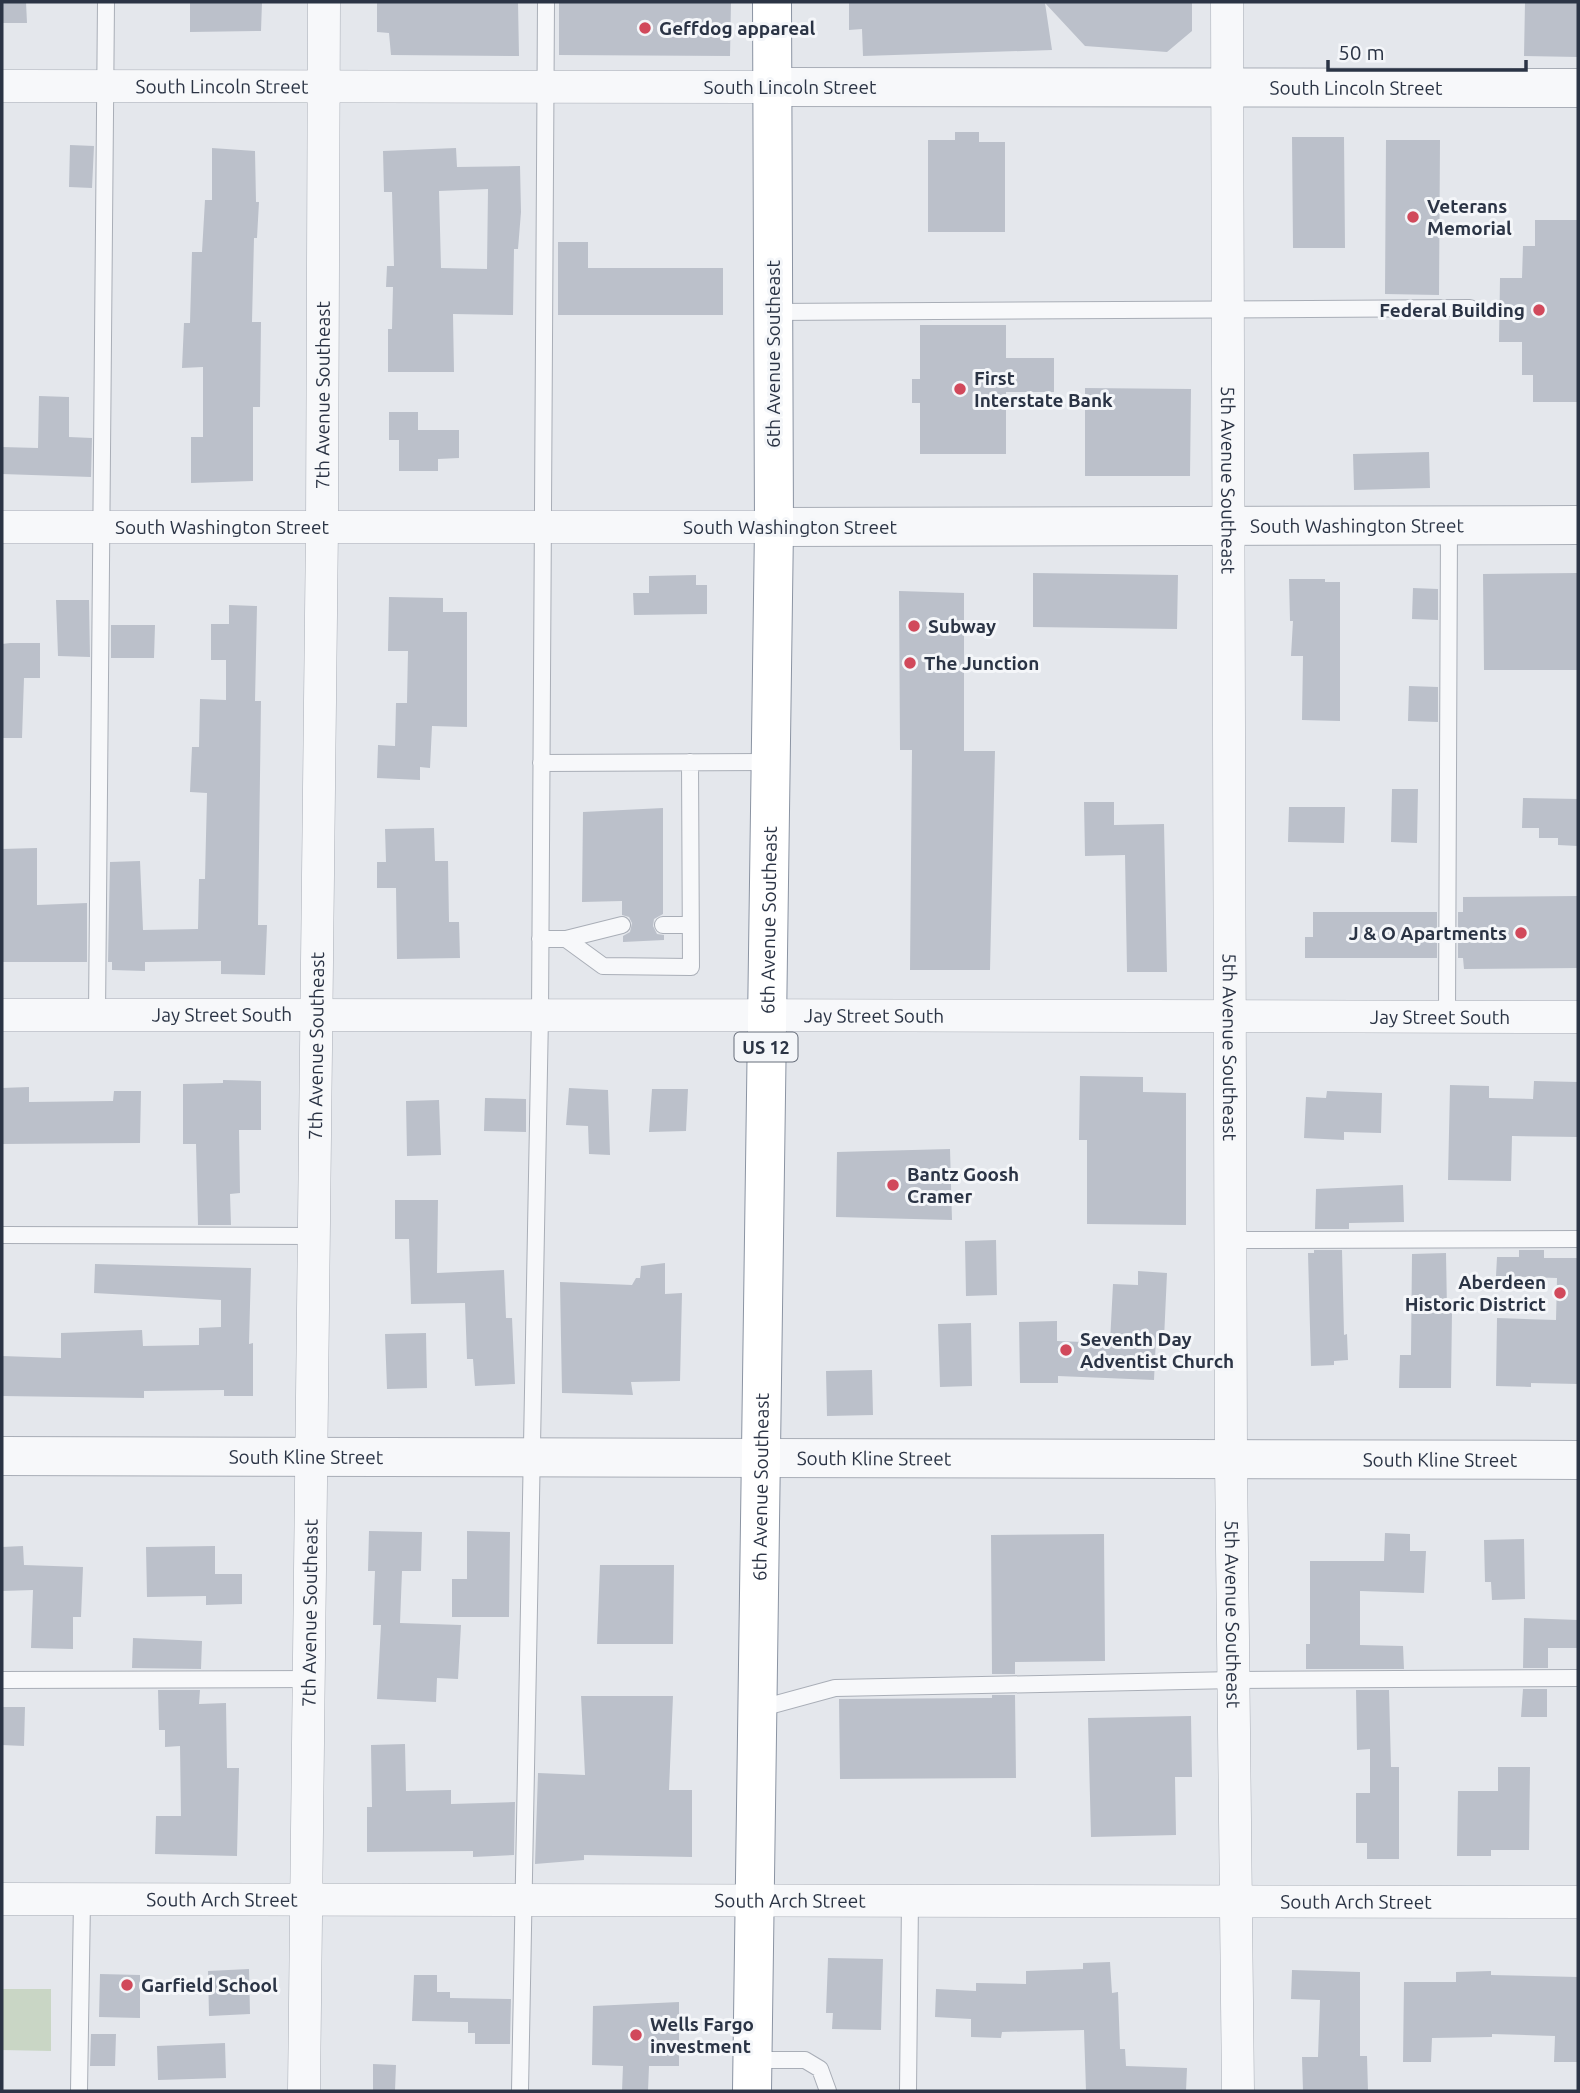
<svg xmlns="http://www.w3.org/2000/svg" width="1580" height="2093" viewBox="0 0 1580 2093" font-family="Ubuntu,sans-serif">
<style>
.green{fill:#c9d6c5}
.building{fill:#bbc0ca;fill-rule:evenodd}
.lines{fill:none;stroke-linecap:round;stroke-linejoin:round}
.service-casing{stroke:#a9aeb7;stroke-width:18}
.minor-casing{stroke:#a9aeb7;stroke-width:33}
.tertiary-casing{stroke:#a9aeb7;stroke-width:40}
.trunk-casing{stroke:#8b94a3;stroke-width:40}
.service{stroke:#f7f8fa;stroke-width:16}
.minor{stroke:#f7f8fa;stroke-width:32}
.tertiary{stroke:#f7f8fa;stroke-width:38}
.trunk{stroke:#fff;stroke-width:38}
.poi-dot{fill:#d1495b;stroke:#f4f6f9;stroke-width:2.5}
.labels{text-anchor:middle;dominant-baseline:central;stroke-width:6;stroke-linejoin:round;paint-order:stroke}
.shield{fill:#f4f6f9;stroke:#676e7b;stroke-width:2}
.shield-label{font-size:18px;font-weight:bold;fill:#2b3445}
.poi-label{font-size:19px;font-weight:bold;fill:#2b3445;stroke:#f4f6f9;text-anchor:start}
.street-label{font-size:19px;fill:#2b3445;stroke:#f4f6f9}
</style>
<rect width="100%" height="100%" fill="#e4e7ec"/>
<!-- green -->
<path class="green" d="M 2,1989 L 51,1989 L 51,2051 L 2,2050 Z"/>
<!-- building -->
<path class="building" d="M 2,2 L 26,2 L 27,23 L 2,23 Z
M 190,2 L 262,2 L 261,31 L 190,32 Z
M 377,2 L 518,2 L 519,56 L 391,55 L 389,33 L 377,32 Z
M 559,2 L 731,2 L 730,56 L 559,55 Z
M 849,2 L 1192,2 L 1192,31 L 1167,52 L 1085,46 L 1045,3 L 1052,50 L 863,56 L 862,29 L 849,30 Z
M 1525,2 L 1578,2 L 1578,57 L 1524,56 Z
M 955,132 L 979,132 L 979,142 L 1005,142 L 1005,232 L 928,232 L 928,140 L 955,140 Z
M 1292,137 L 1344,137 L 1345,248 L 1293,248 Z
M 1386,140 L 1440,140 L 1439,295 L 1385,294 Z
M 70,145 L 94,146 L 92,188 L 69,187 Z
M 212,148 L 255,151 L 256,202 L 259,202 L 257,238 L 254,238 L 252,322 L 261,322 L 260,407 L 253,407 L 253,481 L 191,483 L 191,437 L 203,437 L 203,367 L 182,368 L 184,323 L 190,323 L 192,252 L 202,252 L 205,200 L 212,200 Z
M 456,148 L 457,167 L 520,166 L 521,212 L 518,249 L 514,249 L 513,315 L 453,314 L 454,372 L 388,372 L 388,329 L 392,329 L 393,287 L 386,287 L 387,266 L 394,266 L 392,192 L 384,192 L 383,151 ZM 488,189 L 487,269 L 441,268 L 439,191 Z
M 1535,220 L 1578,220 L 1578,402 L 1533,402 L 1533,375 L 1522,375 L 1522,342 L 1499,342 L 1500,278 L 1522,278 L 1523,246 L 1535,246 Z
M 558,242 L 588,242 L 588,268 L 723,268 L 723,315 L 558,315 Z
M 920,325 L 1006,325 L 1006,358 L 1054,358 L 1054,392 L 1006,392 L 1006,454 L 920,454 L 920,403 L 912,403 L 912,379 L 920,379 Z
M 1085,388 L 1191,389 L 1190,476 L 1085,476 Z
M 39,396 L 69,397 L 69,437 L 92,438 L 91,477 L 2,474 L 2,447 L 38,448 Z
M 389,412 L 418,412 L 418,430 L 459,430 L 459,458 L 438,459 L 438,471 L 399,471 L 399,440 L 389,440 Z
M 1429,452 L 1430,488 L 1354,490 L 1353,454 Z
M 1033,573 L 1178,575 L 1177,629 L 1033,627 Z
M 1578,573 L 1578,670 L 1484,670 L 1483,574 Z
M 696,575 L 696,585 L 707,585 L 707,614 L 634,615 L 633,593 L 649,593 L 649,576 Z
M 1289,579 L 1325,579 L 1325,582 L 1340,582 L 1340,721 L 1302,720 L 1303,656 L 1291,656 L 1293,621 L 1290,621 Z
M 1413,588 L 1438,589 L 1438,620 L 1412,619 Z
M 899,591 L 964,593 L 964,751 L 995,751 L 990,970 L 910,970 L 912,750 L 900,750 Z
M 389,597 L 443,598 L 443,612 L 467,612 L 467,727 L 432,726 L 430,768 L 420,767 L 420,780 L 377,778 L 378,745 L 395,746 L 396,703 L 407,703 L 408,651 L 388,651 Z
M 56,600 L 89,600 L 90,657 L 58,656 Z
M 229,605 L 257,606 L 255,701 L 261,701 L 258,925 L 267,925 L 265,975 L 221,974 L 221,961 L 145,962 L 145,971 L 112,970 L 112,962 L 108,962 L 110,862 L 140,861 L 143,930 L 198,929 L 199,879 L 205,879 L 207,793 L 190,792 L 192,747 L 199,747 L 200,699 L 226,700 L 226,660 L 211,660 L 211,624 L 229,624 Z
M 111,625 L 155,625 L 154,658 L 111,658 Z
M 10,643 L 40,643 L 40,678 L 24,678 L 22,738 L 2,738 L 2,644 Z
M 1409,686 L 1438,687 L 1438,722 L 1408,721 Z
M 1392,789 L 1418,789 L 1417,843 L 1391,842 Z
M 1523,798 L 1578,799 L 1578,846 L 1558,845 L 1558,838 L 1539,838 L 1539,828 L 1522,828 Z
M 1084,802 L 1114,802 L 1114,825 L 1164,824 L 1167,972 L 1127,972 L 1125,855 L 1085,856 Z
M 1289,807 L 1345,807 L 1344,843 L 1288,842 Z
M 663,808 L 663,914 L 654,919 L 653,926 L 657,934 L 664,935 L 664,940 L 623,942 L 623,936 L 630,932 L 632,923 L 629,917 L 622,915 L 622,901 L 582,902 L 583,812 Z
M 434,828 L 435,861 L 448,861 L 449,922 L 459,922 L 460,958 L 397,959 L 396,888 L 377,888 L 377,862 L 386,862 L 385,829 Z
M 37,848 L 37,905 L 87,903 L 87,962 L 2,962 L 2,849 Z
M 1578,896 L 1578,968 L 1464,969 L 1463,958 L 1458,958 L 1458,912 L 1463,912 L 1463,897 Z
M 1313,912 L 1437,912 L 1437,958 L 1305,958 L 1305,937 L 1313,937 Z
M 1080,1076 L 1143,1077 L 1143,1092 L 1186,1093 L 1186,1225 L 1087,1224 L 1087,1140 L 1079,1140 Z
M 223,1080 L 261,1081 L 261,1130 L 239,1130 L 240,1193 L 230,1194 L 231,1225 L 198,1225 L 196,1144 L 183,1144 L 183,1084 L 223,1083 Z
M 1534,1081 L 1578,1082 L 1578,1137 L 1512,1136 L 1511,1181 L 1448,1180 L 1450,1085 L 1489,1086 L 1489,1098 L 1533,1099 Z
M 29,1087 L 29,1102 L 113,1101 L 114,1091 L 141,1091 L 140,1143 L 2,1144 L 2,1088 Z
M 569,1088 L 608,1090 L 610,1155 L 589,1154 L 588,1126 L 566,1125 Z
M 652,1089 L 688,1089 L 686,1131 L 649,1132 Z
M 1327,1091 L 1382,1093 L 1381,1133 L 1344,1132 L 1344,1140 L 1304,1138 L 1306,1097 L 1326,1098 Z
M 485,1098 L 526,1099 L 526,1132 L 484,1131 Z
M 439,1100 L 441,1155 L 407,1156 L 406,1101 Z
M 950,1149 L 952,1220 L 836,1217 L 837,1152 Z
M 1403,1185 L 1404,1222 L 1349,1223 L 1349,1229 L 1315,1229 L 1316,1189 Z
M 395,1200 L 438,1200 L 437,1273 L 504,1270 L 506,1318 L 512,1318 L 515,1384 L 475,1386 L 473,1359 L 467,1359 L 465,1303 L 411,1304 L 409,1239 L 395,1239 Z
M 996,1240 L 997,1295 L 966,1296 L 965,1241 Z
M 1314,1250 L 1342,1250 L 1344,1335 L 1347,1334 L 1348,1360 L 1334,1361 L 1334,1365 L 1311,1366 L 1308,1253 L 1314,1253 Z
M 1519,1250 L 1544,1250 L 1544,1258 L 1578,1258 L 1578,1384 L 1531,1383 L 1531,1387 L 1496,1386 L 1497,1318 L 1556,1320 L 1557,1278 L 1496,1276 L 1497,1257 L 1519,1257 Z
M 1446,1253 L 1447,1311 L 1452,1311 L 1451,1388 L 1399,1388 L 1400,1355 L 1411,1355 L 1412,1254 Z
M 665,1263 L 665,1294 L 682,1293 L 680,1381 L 631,1382 L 633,1395 L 562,1393 L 560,1282 L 632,1285 L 636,1278 L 640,1278 L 641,1266 Z
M 95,1264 L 251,1268 L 249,1344 L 253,1343 L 253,1396 L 224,1396 L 224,1390 L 144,1391 L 144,1398 L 2,1396 L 2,1356 L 61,1358 L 61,1333 L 142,1330 L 143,1346 L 199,1345 L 199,1328 L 221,1327 L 221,1300 L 94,1293 Z
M 1138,1271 L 1167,1273 L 1164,1339 L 1156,1338 L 1154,1380 L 1058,1376 L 1058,1383 L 1020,1383 L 1019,1322 L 1057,1321 L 1057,1341 L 1110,1343 L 1113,1284 L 1138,1285 Z
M 971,1323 L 972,1386 L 940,1387 L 938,1324 Z
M 426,1333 L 427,1388 L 387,1389 L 385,1334 Z
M 872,1370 L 873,1415 L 827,1416 L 826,1371 Z
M 369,1531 L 422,1532 L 421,1571 L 402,1571 L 400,1623 L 461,1625 L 458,1679 L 437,1678 L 436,1702 L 377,1699 L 381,1625 L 373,1625 L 375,1571 L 368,1571 Z
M 467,1531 L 510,1532 L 509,1617 L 452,1617 L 452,1579 L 467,1579 Z
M 1385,1533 L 1410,1534 L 1410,1551 L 1426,1551 L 1424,1593 L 1360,1591 L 1360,1645 L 1403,1646 L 1404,1669 L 1306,1669 L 1306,1644 L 1310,1644 L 1310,1561 L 1384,1561 Z
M 1104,1534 L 1105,1661 L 1015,1662 L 1015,1674 L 992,1674 L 991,1535 Z
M 1524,1539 L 1525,1599 L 1492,1600 L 1491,1582 L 1485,1582 L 1484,1540 Z
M 23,1546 L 24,1565 L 83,1567 L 81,1617 L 73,1617 L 73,1649 L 31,1648 L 33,1590 L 2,1591 L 2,1547 Z
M 215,1546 L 215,1574 L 242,1574 L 242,1604 L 206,1605 L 206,1596 L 147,1597 L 146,1547 Z
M 600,1565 L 674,1565 L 673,1644 L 597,1644 Z
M 1524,1618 L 1578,1620 L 1578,1648 L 1548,1648 L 1548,1668 L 1523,1668 Z
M 133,1638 L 202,1641 L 201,1669 L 132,1668 Z
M 1523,1689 L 1547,1689 L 1547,1717 L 1521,1717 Z
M 158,1690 L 200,1690 L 199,1704 L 226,1703 L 227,1768 L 239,1768 L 237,1856 L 155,1854 L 156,1816 L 181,1816 L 180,1746 L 165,1747 L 165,1730 L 159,1730 Z
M 1356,1690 L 1389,1690 L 1391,1767 L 1399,1767 L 1399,1859 L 1367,1859 L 1367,1843 L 1356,1843 L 1356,1793 L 1370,1793 L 1370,1749 L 1357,1750 Z
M 992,1695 L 1015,1695 L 1016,1778 L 840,1779 L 839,1699 L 992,1698 Z
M 581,1696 L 673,1696 L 669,1790 L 692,1790 L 692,1857 L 584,1855 L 584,1860 L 535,1864 L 538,1773 L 585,1775 Z
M 2,1707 L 25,1707 L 24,1746 L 2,1745 Z
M 1191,1716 L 1192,1777 L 1175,1777 L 1176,1835 L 1091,1837 L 1088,1718 Z
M 405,1744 L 406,1791 L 451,1790 L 451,1804 L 515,1802 L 514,1855 L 473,1857 L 473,1851 L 367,1852 L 367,1807 L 372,1807 L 371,1745 Z
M 1498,1767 L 1530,1767 L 1529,1850 L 1491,1850 L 1491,1856 L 1457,1856 L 1458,1791 L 1498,1791 Z
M 828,1958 L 883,1959 L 881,2030 L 832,2029 L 833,2013 L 826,2013 Z
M 1110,1962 L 1112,1993 L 1118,1992 L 1120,2049 L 1125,2049 L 1126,2066 L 1187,2068 L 1186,2091 L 1086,2091 L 1084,2030 L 1002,2032 L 1001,2038 L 971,2037 L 971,2019 L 935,2017 L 936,1989 L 976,1991 L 976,1983 L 1026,1984 L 1026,1971 L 1083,1969 L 1083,1963 Z
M 249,1969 L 250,2014 L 209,2016 L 208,1971 Z
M 1292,1970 L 1360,1972 L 1360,2056 L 1367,2056 L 1368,2091 L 1303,2091 L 1302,2057 L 1318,2057 L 1320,2000 L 1291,1999 Z
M 1491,1971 L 1491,1975 L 1578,1977 L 1578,2062 L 1554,2062 L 1555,2036 L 1492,2034 L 1492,2037 L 1432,2038 L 1431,2062 L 1403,2062 L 1404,1982 L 1456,1982 L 1456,1972 Z
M 100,1974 L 140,1975 L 140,2018 L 99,2017 Z
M 414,1975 L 437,1975 L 437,1992 L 450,1992 L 450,1998 L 511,1999 L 510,2044 L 475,2044 L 475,2033 L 468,2033 L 468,2022 L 412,2021 Z
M 679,2002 L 679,2066 L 649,2066 L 648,2091 L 622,2091 L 623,2066 L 592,2065 L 593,2006 Z
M 91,2034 L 116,2034 L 115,2066 L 90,2066 Z
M 225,2043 L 226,2078 L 158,2080 L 157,2046 Z
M 373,2064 L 396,2065 L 395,2091 L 373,2091 Z"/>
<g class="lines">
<defs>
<path id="service" d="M 772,312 L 1470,308
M 541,763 L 770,762
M 663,925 L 690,925
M 540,939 L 566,939 L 603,966 L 691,967 L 690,762
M 566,939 L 622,925
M 97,1015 L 106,2
M 1447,1017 L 1449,525
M 2,1235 L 313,1236
M 1231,1240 L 1578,1239
M 2,1680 L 309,1679
M 758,1709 L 835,1688 L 1235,1680 L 1578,1678
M 753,2060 L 805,2060 L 820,2069 L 828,2091
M 79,2091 L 82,1900
M 520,2091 L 540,1015 L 546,2
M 908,2091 L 910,1900"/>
<g id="minor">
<path id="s1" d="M 1227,2 L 1231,1459 L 1238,2091"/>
<path id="s2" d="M 2,86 L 772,87"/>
<path id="s3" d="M 2,527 L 774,527"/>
<path id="s4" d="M 2,1015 C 527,1013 1053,1017 1578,1017"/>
<path id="s5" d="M 2,1899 L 1578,1902"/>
<path id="s6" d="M 304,2091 L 322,528 L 324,2"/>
</g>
<g id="tertiary">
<path id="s7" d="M 772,87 L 1578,88"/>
<path id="s8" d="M 774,527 L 1578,525"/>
<path id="s9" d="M 2,1456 L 1578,1460"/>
</g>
<g id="trunk">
<path id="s10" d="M 752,2091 L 774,527 L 772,2"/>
</g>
</defs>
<!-- service casing -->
<use href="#service" class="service-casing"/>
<!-- minor casing -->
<use href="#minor" class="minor-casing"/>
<!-- tertiary casing -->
<use href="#tertiary" class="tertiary-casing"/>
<!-- trunk casing -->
<use href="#trunk" class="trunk-casing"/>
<!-- service -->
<use href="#service" class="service"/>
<!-- minor -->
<use href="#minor" class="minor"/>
<!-- tertiary -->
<use href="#tertiary" class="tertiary"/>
<!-- trunk -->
<use href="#trunk" class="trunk"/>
</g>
<!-- markers -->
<g class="poi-dot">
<circle cx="645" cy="28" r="7"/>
<circle cx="1413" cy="217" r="7"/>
<circle cx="1539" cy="310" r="7"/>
<circle cx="960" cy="389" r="7"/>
<circle cx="914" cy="626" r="7"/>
<circle cx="910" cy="663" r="7"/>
<circle cx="1521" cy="933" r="7"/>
<circle cx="893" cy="1185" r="7"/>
<circle cx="1560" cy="1293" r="7"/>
<circle cx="1066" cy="1350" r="7"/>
<circle cx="127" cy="1985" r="7"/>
<circle cx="636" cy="2035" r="7"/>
</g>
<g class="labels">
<!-- shield labels -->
<rect class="shield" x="734.5" y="1032.5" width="63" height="29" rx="5"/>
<g class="shield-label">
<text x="766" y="1047">US 12</text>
</g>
<!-- poi labels -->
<g class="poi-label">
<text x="659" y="28">Geffdog appareal</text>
<text x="1427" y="206">Veterans<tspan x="1427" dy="22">Memorial</tspan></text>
<text x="1525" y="310" text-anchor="end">Federal Building</text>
<text x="974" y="378">First<tspan x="974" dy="22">Interstate Bank</tspan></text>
<text x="928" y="626">Subway</text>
<text x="924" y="663">The Junction</text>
<text x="1507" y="933" text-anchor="end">J &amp; O Apartments</text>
<text x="907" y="1174">Bantz Goosh<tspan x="907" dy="22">Cramer</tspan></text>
<text x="1546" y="1282" text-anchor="end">Aberdeen<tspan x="1546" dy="22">Historic District</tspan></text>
<text x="1080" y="1339">Seventh Day<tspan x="1080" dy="22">Adventist Church</tspan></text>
<text x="141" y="1985">Garfield School</text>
<text x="650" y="2024">Wells Fargo<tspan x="650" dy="22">investment</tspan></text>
</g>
<!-- street labels -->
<g class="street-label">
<text stroke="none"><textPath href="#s2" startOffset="220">South Lincoln Street</textPath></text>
<text x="790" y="87">South Lincoln Street</text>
<text stroke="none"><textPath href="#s7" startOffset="584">South Lincoln Street</textPath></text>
<text transform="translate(773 354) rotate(-90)">6th Avenue Southeast</text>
<text stroke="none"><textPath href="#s6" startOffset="1696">7th Avenue Southeast</textPath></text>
<text stroke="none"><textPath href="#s1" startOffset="478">5th Avenue Southeast</textPath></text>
<text stroke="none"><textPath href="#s8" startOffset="583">South Washington Street</textPath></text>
<text stroke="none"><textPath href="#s3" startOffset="220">South Washington Street</textPath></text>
<text x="790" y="527">South Washington Street</text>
<text stroke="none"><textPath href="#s10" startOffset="1171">6th Avenue Southeast</textPath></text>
<text stroke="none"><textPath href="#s4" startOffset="220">Jay Street South</textPath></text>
<text stroke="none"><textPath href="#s4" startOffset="872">Jay Street South</textPath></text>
<text stroke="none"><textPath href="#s4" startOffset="1438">Jay Street South</textPath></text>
<text stroke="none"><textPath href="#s6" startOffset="1045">7th Avenue Southeast</textPath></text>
<text stroke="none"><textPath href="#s1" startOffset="1045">5th Avenue Southeast</textPath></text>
<text stroke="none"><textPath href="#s9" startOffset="304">South Kline Street</textPath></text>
<text stroke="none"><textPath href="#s9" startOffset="872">South Kline Street</textPath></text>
<text stroke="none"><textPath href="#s9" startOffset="1438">South Kline Street</textPath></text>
<text stroke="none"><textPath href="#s10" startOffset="604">6th Avenue Southeast</textPath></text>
<text stroke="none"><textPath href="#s6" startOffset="478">7th Avenue Southeast</textPath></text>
<text stroke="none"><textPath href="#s1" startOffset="1612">5th Avenue Southeast</textPath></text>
<text stroke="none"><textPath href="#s5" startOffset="220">South Arch Street</textPath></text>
<text stroke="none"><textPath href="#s5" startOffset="788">South Arch Street</textPath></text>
<text stroke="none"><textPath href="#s5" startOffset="1354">South Arch Street</textPath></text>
</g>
</g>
<!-- border -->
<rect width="1580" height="2093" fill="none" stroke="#2b3445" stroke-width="7"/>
<!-- scale -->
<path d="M1328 60v10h198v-10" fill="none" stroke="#2b3445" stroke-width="3.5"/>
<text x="1338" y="60" font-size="21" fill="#2b3445" stroke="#f4f6f9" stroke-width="5" paint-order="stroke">50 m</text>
</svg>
